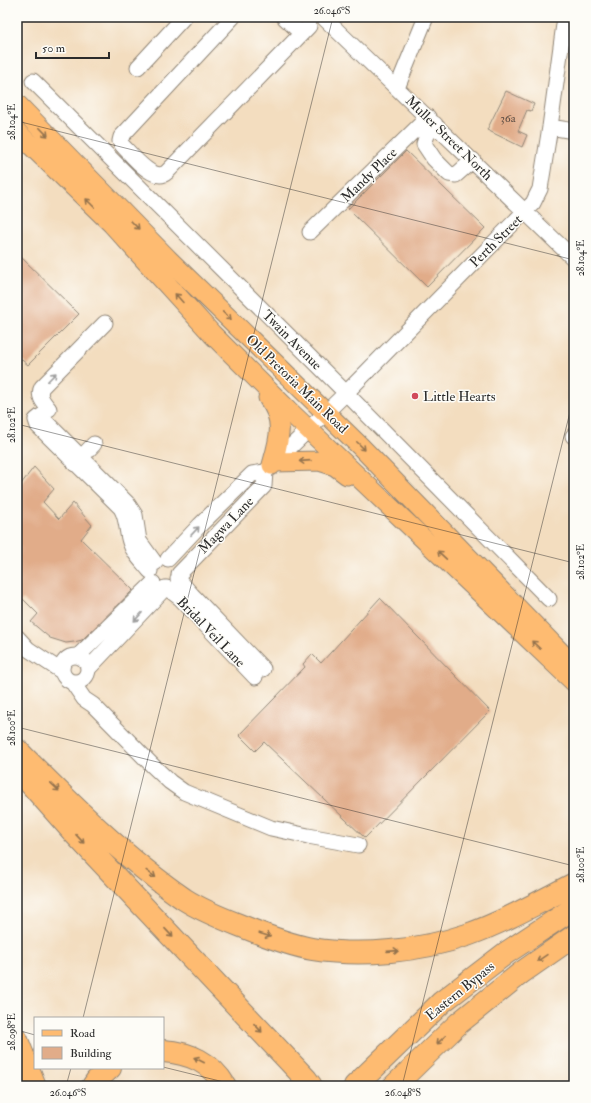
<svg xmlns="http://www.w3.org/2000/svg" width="591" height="1103" viewBox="0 0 591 1103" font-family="'IM FELL Double Pica',serif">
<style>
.building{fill:#e1ac89}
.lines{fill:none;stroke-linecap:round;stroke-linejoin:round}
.minor-casing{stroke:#8f8475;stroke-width:17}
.major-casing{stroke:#8f8475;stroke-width:21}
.highway-casing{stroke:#8f8475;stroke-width:24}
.minor{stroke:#fff;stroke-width:15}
.major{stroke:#febb71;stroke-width:19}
.highway{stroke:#febb71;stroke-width:22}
.oneway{stroke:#94734e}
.oneway2{stroke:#a0a0a0}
.ticks{fill:none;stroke:#2b2b2b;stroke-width:1;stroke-opacity:0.45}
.poi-dot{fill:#d1495b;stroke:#fdfcf7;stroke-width:1.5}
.labels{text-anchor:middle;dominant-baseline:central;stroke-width:3;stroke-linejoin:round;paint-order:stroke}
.number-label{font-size:12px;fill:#584b42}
.street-label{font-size:14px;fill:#2b2b2b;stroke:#fdfcf7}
.poi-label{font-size:14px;fill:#2b2b2b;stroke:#fdfcf7;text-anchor:start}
.neatline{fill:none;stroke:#2b2b2b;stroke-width:1.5}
.ticks-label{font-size:10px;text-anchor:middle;fill:#2b2b2b}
</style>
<rect width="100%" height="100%" fill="#fdfcf7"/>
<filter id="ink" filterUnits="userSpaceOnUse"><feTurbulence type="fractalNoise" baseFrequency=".025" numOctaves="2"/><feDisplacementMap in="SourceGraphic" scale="8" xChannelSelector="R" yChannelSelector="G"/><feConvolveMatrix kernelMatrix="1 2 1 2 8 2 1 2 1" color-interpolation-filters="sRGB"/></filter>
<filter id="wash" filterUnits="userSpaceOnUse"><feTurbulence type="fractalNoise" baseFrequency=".012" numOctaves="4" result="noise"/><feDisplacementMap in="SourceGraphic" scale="16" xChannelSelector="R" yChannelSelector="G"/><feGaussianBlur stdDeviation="0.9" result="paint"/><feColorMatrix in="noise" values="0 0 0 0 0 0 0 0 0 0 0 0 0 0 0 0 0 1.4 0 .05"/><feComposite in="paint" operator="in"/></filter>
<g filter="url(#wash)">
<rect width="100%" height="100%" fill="#f3ddbf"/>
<g id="blocks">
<!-- building -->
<path class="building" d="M 506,91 L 534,104 L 531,111 L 527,110 L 518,131 L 527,135 L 522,147 L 487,130 Z
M 406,151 L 485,228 L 427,287 L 348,209 Z
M 17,253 L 79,314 L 28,365 L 17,356 Z
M 34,467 L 54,489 L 43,502 L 59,519 L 73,503 L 92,525 L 81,539 L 133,590 L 82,640 L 74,642 L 66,643 L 50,638 L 31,622 L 38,614 L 23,599 L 17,605 L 17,479 L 21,484 Z
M 380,598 L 490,711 L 365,838 L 264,742 L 255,751 L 239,735 L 305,667 L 303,664 L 312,654 L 321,663 Z"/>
</g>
</g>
<g filter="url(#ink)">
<use href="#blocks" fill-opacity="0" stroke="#8f8475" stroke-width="1"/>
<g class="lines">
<defs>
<path id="minor" d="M 233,17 L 121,137 L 120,141 L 122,145 C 131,154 154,184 167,172 L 309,26
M 284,17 L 301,33
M 323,17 L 574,259
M 138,67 L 184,17
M 33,81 L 346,393 L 549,599
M 397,88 L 426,17
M 435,124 L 427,135 L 424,144 L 434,159 L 449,174 L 456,175 L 473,160
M 550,127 L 574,131
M 310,232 L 428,117
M 49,409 C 44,403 37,396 42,387 L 105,323
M 573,436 L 574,435
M 75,464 L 94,444
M 168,559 L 200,525 L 252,474 L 265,472 L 275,462 L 346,393 L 533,203 L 540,189 L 550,127 L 565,17
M 150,571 C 143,562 133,553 130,542 C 126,530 128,520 121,508 L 38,426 L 36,420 L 41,416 L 44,420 L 127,503 L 135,515 L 139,541 L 155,563
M 179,574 L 264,486 L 265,472
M 178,579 L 192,595 L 263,669
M 167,588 L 180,598 L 255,677
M 17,637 L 28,649 L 61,671
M62 669a13 13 0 1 1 26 0a13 13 0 1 1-26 0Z
M 78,656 L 153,583
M 88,669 L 165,588
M 73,683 L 84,699 L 93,705 L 152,765 L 170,782 L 184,792 L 271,828 L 308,836 L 358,845"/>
<path id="major" d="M 17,104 L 168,259 L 361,447 L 574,666
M 17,132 L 112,224 L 212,334 L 288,410 L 574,682
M 268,398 C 286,420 279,440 272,465
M 275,462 L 319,461 L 335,466 L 347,475"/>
<path id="highway" d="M 17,750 C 69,802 123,857 184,899 C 201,910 221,918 239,925 C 261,934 289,945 312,949 C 362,957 420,951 467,935 C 504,922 539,902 574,884
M 21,773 L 75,834 L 306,1079 L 311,1086
M 17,1040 L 35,1086
M 163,1051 C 190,1053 211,1062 225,1086
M 93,1086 L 97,1080 L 110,1068
M 355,1086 L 442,1002 L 506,953 L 574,908
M 394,1086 L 459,1023 L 521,973 L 574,936"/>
</defs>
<!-- minor casing -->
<use href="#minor" class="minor-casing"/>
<!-- major casing -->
<use href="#major" class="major-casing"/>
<!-- highway casing -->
<use href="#highway" class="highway-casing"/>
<!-- minor -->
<use href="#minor" class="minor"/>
<!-- major -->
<use href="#major" class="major"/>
<!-- highway -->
<use href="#highway" class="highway"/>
</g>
<!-- one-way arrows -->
<defs><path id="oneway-shaft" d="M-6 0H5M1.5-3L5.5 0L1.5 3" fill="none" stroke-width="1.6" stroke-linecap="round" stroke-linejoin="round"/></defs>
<g class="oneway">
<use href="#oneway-shaft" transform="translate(44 132) rotate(46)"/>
<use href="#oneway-shaft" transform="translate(90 203) rotate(-135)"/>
<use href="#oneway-shaft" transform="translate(135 225) rotate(46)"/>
<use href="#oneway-shaft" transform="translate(179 298) rotate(-132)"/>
<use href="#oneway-shaft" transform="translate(227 316) rotate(44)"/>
<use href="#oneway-shaft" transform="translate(361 446) rotate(45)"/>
<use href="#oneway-shaft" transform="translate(305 461) rotate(176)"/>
<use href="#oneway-shaft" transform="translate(442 555) rotate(-137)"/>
<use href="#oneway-shaft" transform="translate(536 645) rotate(-136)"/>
<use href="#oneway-shaft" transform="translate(55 787) rotate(44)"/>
<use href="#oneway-shaft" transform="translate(80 839) rotate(47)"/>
<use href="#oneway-shaft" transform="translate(151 874) rotate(36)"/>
<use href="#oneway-shaft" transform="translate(169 933) rotate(47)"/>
<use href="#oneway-shaft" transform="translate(265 935) rotate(18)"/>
<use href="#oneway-shaft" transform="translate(393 951) rotate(-4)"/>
<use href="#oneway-shaft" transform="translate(542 958) rotate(146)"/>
<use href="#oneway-shaft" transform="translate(258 1028) rotate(47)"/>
<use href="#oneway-shaft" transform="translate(441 1040) rotate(136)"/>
<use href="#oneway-shaft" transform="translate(199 1060) rotate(-153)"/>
</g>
<g class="oneway2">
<use href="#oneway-shaft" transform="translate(52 377) rotate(-46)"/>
<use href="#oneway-shaft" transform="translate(195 531) rotate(-47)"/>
<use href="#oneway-shaft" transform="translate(138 617) rotate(133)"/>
</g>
</g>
<!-- ticks -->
<path class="ticks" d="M 17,121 L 574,260M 17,424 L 574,563M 17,727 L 574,866M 83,1018 L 333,17M 17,1030 L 35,1035M 163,1067 L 240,1086M 66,1086 L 71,1068M 402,1086 L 574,396"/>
<!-- markers -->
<circle class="poi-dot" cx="415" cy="396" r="4"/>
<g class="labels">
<!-- number labels -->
<g class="number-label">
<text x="508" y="118">36a</text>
</g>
<!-- street labels -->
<g class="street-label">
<text transform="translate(449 138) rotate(44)">Muller Street North</text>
<text transform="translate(369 175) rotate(-44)">Mandy Place</text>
<text transform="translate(496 241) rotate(-45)">Perth Street</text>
<text transform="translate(292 340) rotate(45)">Twain Avenue</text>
<text transform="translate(297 384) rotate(44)">Old Pretoria Main Road</text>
<text transform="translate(226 525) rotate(-46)">Magwa Lane</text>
<text transform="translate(211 632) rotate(46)">Bridal Veil Lane</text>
<text transform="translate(460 991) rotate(-39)">Eastern Bypass</text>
</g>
<!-- poi labels -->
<g class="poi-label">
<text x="423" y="396">Little Hearts</text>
</g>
</g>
<!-- margin -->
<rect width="591" height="1103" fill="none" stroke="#fdfcf7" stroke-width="44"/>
<!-- legend -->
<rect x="34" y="1017" width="130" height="52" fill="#fdfcf7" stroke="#a9a8a5"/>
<rect x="42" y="1030" width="20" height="6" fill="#febb71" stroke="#a9a8a5"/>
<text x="70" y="1037" font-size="12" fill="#2b2b2b">Road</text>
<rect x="42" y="1047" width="20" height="12" fill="#e1ac89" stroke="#a9a8a5"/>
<text x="70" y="1057" font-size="12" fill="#2b2b2b">Building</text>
<!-- scale -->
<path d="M36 52v6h73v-6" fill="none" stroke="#2b2b2b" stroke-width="2"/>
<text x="42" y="52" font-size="12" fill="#2b2b2b" stroke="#fdfcf7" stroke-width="3" paint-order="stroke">50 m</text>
<rect x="22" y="22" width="547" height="1059" class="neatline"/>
<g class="ticks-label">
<text x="332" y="14">26.046°S</text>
<text transform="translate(11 122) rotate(-90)" y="4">28.104°E</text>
<text transform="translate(580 258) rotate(-90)" y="4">28.104°E</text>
<text transform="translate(11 425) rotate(-90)" y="4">28.102°E</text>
<text transform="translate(580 562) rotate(-90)" y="4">28.102°E</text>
<text transform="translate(11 728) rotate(-90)" y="4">28.100°E</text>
<text transform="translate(580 865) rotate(-90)" y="4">28.100°E</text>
<text transform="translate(11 1032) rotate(-90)" y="4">28.098°E</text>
<text x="68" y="1096">26.046°S</text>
<text x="403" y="1096">26.048°S</text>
</g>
</svg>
